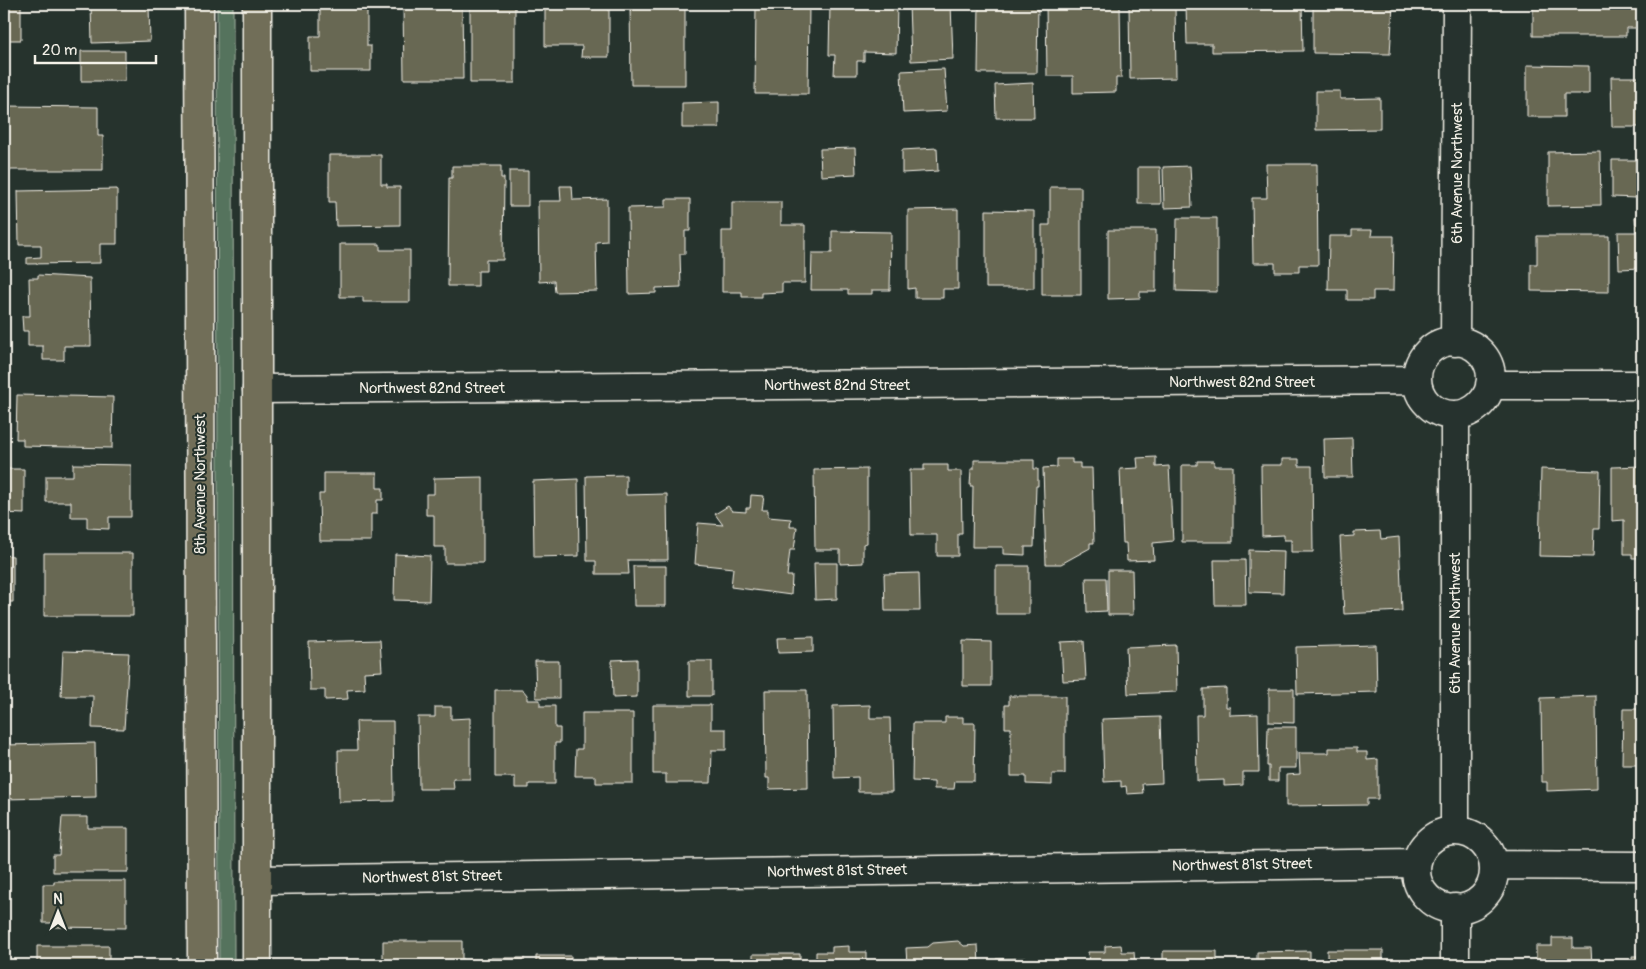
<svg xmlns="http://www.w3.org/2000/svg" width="1646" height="969" viewBox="0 0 1646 969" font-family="Pangolin,sans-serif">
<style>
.green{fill:#54735d;stroke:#a4b2a2}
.building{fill:#686752;stroke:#f4f1e8}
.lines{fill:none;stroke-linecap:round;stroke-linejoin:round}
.minor-casing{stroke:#f4f1e8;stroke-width:31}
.major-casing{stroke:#f4f1e8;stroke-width:31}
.minor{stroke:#26332d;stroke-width:28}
.major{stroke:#716e59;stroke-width:28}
.labels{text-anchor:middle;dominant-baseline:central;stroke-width:4;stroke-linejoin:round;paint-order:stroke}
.street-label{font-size:15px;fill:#f4f1e8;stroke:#26332d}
</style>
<rect width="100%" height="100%" fill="#26332d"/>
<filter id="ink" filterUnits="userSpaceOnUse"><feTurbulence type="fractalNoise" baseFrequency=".02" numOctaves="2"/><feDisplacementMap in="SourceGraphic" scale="10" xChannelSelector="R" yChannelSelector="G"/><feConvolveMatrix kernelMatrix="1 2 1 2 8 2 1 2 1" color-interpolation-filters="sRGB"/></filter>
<g filter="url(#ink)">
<!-- green -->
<path class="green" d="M 217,4 L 233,4 L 234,965 L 219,965 Z"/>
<!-- building -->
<path class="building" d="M 4,4 L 21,4 L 21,40 L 4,40 Z
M 91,4 L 143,4 L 143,7 L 149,7 L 150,41 L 92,43 Z
M 320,4 L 367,4 L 367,46 L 371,46 L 371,71 L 310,71 L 310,36 L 320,36 Z
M 403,4 L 462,4 L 463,79 L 404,79 Z
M 470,4 L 515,4 L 515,83 L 470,83 Z
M 545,4 L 609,4 L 609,57 L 581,57 L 582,46 L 545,46 Z
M 630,4 L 685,4 L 685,85 L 631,85 Z
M 756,4 L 809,4 L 808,94 L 755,94 Z
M 830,4 L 897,4 L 896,53 L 864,52 L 864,61 L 857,61 L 857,75 L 834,75 L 835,55 L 829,55 Z
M 909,4 L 951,4 L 953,59 L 911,61 Z
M 979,4 L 1038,4 L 1037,73 L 978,73 Z
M 1046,4 L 1120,4 L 1121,78 L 1116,78 L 1116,92 L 1073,93 L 1073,76 L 1047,76 Z
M 1129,4 L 1175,4 L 1176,78 L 1130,79 Z
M 1186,4 L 1302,4 L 1303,51 L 1212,52 L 1212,44 L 1187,44 Z
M 1313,4 L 1393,4 L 1390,54 L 1313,53 Z
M 1533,4 L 1642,4 L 1642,28 L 1626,28 L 1626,36 L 1533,36 Z
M 81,51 L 125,51 L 125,81 L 81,81 Z
M 1527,65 L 1589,66 L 1589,94 L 1564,94 L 1564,117 L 1527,117 Z
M 944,69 L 947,111 L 903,113 L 901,71 Z
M 1611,77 L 1642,77 L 1642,127 L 1612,127 Z
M 1033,83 L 1034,118 L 996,118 L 995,85 Z
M 1316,91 L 1340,91 L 1340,99 L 1380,98 L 1380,129 L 1316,130 Z
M 719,102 L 719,128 L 682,128 L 682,103 Z
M 4,106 L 98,107 L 98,136 L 103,136 L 103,170 L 4,170 Z
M 855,148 L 856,174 L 821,176 L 820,149 Z
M 937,148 L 938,171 L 902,173 L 902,150 Z
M 1600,151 L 1601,205 L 1548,206 L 1548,152 Z
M 329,155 L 381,155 L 381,184 L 387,184 L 387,187 L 400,187 L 400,225 L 336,226 L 335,202 L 329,202 Z
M 1612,160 L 1636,160 L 1636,198 L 1612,197 Z
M 1266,164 L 1317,164 L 1318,265 L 1299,265 L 1299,272 L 1275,272 L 1275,263 L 1253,263 L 1252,198 L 1267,198 Z
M 452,166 L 501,166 L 501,178 L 504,178 L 503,260 L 486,260 L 486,271 L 478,271 L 478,286 L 448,286 L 449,178 L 452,178 Z
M 1190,166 L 1192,207 L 1164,208 L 1163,167 Z
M 1138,167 L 1160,167 L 1161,204 L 1138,204 Z
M 509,171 L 528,171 L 528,206 L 509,206 Z
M 560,186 L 572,186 L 573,200 L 607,199 L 607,241 L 596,242 L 597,291 L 555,292 L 554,281 L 539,282 L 538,201 L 561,201 Z
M 1050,187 L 1081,187 L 1081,295 L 1042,295 L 1042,225 L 1050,225 Z
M 117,189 L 117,244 L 100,244 L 100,263 L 27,264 L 27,258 L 41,257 L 41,245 L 19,245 L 18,191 Z
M 666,199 L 690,199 L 690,231 L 685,231 L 685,254 L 680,254 L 681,287 L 656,288 L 656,293 L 629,294 L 628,208 L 666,207 Z
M 732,202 L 781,202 L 781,225 L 805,225 L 805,283 L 782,283 L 782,292 L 761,293 L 761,297 L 742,297 L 742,292 L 722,292 L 722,231 L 732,231 Z
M 958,209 L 958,289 L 943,289 L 943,298 L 915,298 L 915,288 L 908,289 L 908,210 Z
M 986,210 L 1034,211 L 1034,288 L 986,288 Z
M 1635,217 L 1642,217 L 1642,268 L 1619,269 L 1618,232 L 1636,232 Z
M 1177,218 L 1217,218 L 1217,292 L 1176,291 Z
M 1108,230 L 1156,230 L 1156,292 L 1140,292 L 1140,298 L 1108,299 Z
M 1352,230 L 1372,230 L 1371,236 L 1394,236 L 1393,291 L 1373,291 L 1373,300 L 1347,300 L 1347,290 L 1328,290 L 1329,236 L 1352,236 Z
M 832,231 L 891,232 L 890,290 L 872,290 L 872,294 L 848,294 L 848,290 L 811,290 L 812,253 L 832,253 Z
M 1537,236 L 1609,236 L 1609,292 L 1531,291 L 1531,264 L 1537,264 Z
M 340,244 L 380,244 L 380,250 L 410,250 L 410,302 L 363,302 L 363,297 L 340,297 Z
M 38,275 L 90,278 L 91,346 L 64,346 L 64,360 L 43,360 L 43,346 L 28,346 L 28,331 L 23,331 L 22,316 L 30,316 L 29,278 L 38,278 Z
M 17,395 L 113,397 L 112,448 L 23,446 L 23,439 L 16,439 Z
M 1352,438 L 1353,477 L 1325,477 L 1324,439 Z
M 1156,457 L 1156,467 L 1169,466 L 1173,541 L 1153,543 L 1154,560 L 1127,561 L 1126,543 L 1123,543 L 1120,469 L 1138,468 L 1137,458 Z
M 1057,459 L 1072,459 L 1072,463 L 1080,463 L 1080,468 L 1092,468 L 1094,543 L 1090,543 L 1090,548 L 1061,564 L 1046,564 L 1043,468 L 1057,467 Z
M 1282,459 L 1299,459 L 1299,466 L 1312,466 L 1313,552 L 1291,552 L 1291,540 L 1284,540 L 1284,535 L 1262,536 L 1261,465 L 1282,465 Z
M 974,460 L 1034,460 L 1034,469 L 1038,469 L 1038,486 L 1036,486 L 1034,547 L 1025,547 L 1025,555 L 1003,554 L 1003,547 L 972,547 L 973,486 L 970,486 L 971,469 L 974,469 Z
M 1197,461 L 1214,461 L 1214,466 L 1233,466 L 1233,542 L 1182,542 L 1182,465 L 1197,465 Z
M 73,464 L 131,465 L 131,517 L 109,517 L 109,529 L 87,528 L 87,517 L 71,517 L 71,502 L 46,502 L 46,476 L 73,476 Z
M 924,465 L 948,465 L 948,471 L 961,471 L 962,534 L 958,534 L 958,556 L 937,556 L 937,535 L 911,535 L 910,470 L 924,470 Z
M 1642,466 L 1642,558 L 1632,558 L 1632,554 L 1624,554 L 1624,520 L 1612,521 L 1612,467 Z
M 4,469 L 24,469 L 24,514 L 4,513 Z
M 867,469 L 867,543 L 863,544 L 863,563 L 840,564 L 840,550 L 815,550 L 814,470 Z
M 1541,469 L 1600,471 L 1599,529 L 1594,529 L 1593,557 L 1539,556 Z
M 324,473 L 377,473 L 377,488 L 383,488 L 383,500 L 377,500 L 377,514 L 371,514 L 371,541 L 320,541 L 319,494 L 324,494 Z
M 626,475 L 626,495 L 667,494 L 668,560 L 628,560 L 629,574 L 596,574 L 596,561 L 587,561 L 586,476 Z
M 483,477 L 483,563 L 445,563 L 445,547 L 434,547 L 434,515 L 426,515 L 426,494 L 434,494 L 434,478 Z
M 578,479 L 579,556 L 534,557 L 533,481 Z
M 751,495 L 764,496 L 762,510 L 768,510 L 768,517 L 791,519 L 790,527 L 797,527 L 794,550 L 790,550 L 787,576 L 792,576 L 791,595 L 731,587 L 733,568 L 695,564 L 698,523 L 723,525 L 715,514 L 728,506 L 732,511 L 746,512 L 746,508 L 750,508 Z
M 1380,531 L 1381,539 L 1399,537 L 1402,611 L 1344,614 L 1340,537 L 1354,536 L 1354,532 Z
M 1249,550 L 1284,551 L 1283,593 L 1249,592 Z
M 44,553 L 133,553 L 133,616 L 44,616 Z
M 395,554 L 430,556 L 429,601 L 394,600 Z
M 4,555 L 13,556 L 13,602 L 4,602 Z
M 1214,560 L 1245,560 L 1246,605 L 1215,605 Z
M 814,563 L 837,563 L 837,599 L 815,600 Z
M 633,566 L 666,566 L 666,606 L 634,606 Z
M 996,566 L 1029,566 L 1029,614 L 996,614 Z
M 1108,570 L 1132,570 L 1133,615 L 1108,615 Z
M 919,573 L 920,611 L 885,611 L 884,574 Z
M 1086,578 L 1106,578 L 1107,611 L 1087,612 Z
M 813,637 L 813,652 L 778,653 L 777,638 Z
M 380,640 L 382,671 L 364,672 L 365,689 L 347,690 L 348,699 L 325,700 L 325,690 L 310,690 L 309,642 Z
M 963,641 L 991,642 L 991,686 L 963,686 Z
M 1084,641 L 1086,680 L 1063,681 L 1061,642 Z
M 1176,645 L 1177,692 L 1128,694 L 1126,647 Z
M 1376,645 L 1377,692 L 1297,694 L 1296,647 Z
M 63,651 L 129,653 L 124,729 L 92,728 L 93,696 L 61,696 Z
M 637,659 L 637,697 L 613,698 L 612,660 Z
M 535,661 L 559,661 L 559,698 L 536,698 Z
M 689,661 L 712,661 L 712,696 L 689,696 Z
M 1226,688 L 1226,707 L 1230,707 L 1230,715 L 1258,714 L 1259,772 L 1243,772 L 1243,785 L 1224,786 L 1224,780 L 1197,781 L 1196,715 L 1203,715 L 1203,689 Z
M 1269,689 L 1294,689 L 1294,723 L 1269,722 Z
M 495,690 L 523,690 L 527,695 L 527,700 L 540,700 L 540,706 L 555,706 L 555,728 L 560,728 L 560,743 L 555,743 L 555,784 L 529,784 L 529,788 L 515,788 L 515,777 L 495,777 Z
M 765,690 L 807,690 L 808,788 L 769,789 L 769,778 L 766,778 Z
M 1009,696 L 1065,696 L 1065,774 L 1052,774 L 1052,785 L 1026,784 L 1026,776 L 1011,776 L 1011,728 L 1005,728 L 1005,705 L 1009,705 Z
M 1596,696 L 1597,789 L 1547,791 L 1547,782 L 1542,782 L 1541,698 Z
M 653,705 L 711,705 L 711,729 L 726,729 L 726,750 L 712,750 L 711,783 L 666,783 L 666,774 L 653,774 Z
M 870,705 L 870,718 L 890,718 L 892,792 L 858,792 L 858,777 L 834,778 L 833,706 Z
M 435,707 L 451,707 L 451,719 L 470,718 L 470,779 L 453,779 L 454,789 L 419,789 L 418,717 L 435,717 Z
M 1623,709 L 1642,709 L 1642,765 L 1622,765 Z
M 582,713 L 633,713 L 633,783 L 596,783 L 596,776 L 575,776 L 576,749 L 582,749 Z
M 945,717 L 963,717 L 963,723 L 975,723 L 974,781 L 955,781 L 954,789 L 934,789 L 934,782 L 912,781 L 913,723 L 945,723 Z
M 1160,717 L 1162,783 L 1142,784 L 1143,793 L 1127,794 L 1126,786 L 1121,787 L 1121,781 L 1104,782 L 1102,719 Z
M 356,721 L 393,721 L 394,801 L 339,802 L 338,750 L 357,750 Z
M 1268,727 L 1296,727 L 1296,768 L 1278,768 L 1278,781 L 1269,781 L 1269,766 L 1267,766 Z
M 95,743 L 96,797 L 4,799 L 4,745 Z
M 1329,748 L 1357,748 L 1357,752 L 1367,752 L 1367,760 L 1378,759 L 1378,799 L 1367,799 L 1367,805 L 1286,806 L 1286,775 L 1300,774 L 1299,753 L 1329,753 Z
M 4,816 L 9,816 L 8,862 L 4,862 Z
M 62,817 L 88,817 L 88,828 L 128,828 L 128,872 L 53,872 L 53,855 L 59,855 Z
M 54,881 L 126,881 L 126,928 L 54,927 L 54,923 L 43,923 L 43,884 L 54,884 Z
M 1552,938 L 1573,938 L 1573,948 L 1591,948 L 1592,965 L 1536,965 L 1536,946 L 1552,946 Z
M 383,941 L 462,941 L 462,965 L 311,965 L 311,962 L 383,963 Z
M 958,941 L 964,946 L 978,945 L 979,965 L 907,965 L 906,948 L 928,947 L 933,943 Z
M 1121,945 L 1122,952 L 1134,952 L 1135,965 L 1089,965 L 1088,952 L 1105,952 L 1105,946 Z
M 37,946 L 109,946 L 109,965 L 37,965 Z
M 849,946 L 849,952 L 866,952 L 866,965 L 816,965 L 816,952 L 832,952 L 832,947 Z
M 1327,950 L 1383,950 L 1383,965 L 1327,965 Z
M 1163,951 L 1217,951 L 1217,965 L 1163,965 Z
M 1310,951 L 1310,965 L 1257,965 L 1257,952 Z
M 753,954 L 800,954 L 800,965 L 727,965 L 727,960 L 753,960 Z
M 536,956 L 571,956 L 571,965 L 536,965 Z
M 1632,956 L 1642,956 L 1642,965 L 1633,965 Z
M 491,958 L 524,958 L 524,965 L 491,965 Z
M 583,958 L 617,958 L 617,965 L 583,965 Z
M 1028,958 L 1029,965 L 996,965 L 996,959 Z"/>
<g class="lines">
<defs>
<path id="minor" d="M1417 378a37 37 0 1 1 74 0a37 37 0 1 1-74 0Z
M 1455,342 L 1457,4
M 1490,385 L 1642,385
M 257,389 L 1417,380
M 1455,415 L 1455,831
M1416 870a39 39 0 1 1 78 0a39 39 0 1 1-78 0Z
M 1494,865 L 1642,866
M 257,880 L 1416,863
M 1455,965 L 1455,908"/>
<path id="major" d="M 199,4 L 202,965
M 257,4 L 257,965"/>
</defs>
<!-- minor casing -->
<use href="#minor" class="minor-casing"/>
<!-- major casing -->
<use href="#major" class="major-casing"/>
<!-- minor -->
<use href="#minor" class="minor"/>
<!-- major -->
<use href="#major" class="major"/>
</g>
</g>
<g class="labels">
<!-- street labels -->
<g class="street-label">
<text transform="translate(1457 173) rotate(-90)">6th Avenue Northwest</text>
<text x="1242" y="382">Northwest 82nd Street</text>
<text x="837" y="385">Northwest 82nd Street</text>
<text x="432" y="388">Northwest 82nd Street</text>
<text transform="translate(200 484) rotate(-90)">8th Avenue Northwest</text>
<text transform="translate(1455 623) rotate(-90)">6th Avenue Northwest</text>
<text transform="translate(1242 865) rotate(-1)">Northwest 81st Street</text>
<text transform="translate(837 871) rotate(-1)">Northwest 81st Street</text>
<text transform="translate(432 877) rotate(-1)">Northwest 81st Street</text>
</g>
</g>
<!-- margin -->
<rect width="1646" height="969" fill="none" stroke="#26332d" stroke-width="20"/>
<rect x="10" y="10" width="1626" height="949" fill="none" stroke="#f4f1e8" stroke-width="2" filter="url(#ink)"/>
<!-- north arrow -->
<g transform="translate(58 912)" stroke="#26332d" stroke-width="4" paint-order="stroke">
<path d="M0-4L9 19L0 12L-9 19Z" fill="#f4f1e8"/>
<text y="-8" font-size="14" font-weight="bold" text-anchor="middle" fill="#f4f1e8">N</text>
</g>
<!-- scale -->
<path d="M35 55v8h121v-8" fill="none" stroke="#f4f1e8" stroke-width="2.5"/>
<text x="42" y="55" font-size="15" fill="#f4f1e8" stroke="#26332d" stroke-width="4" paint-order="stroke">20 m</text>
</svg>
